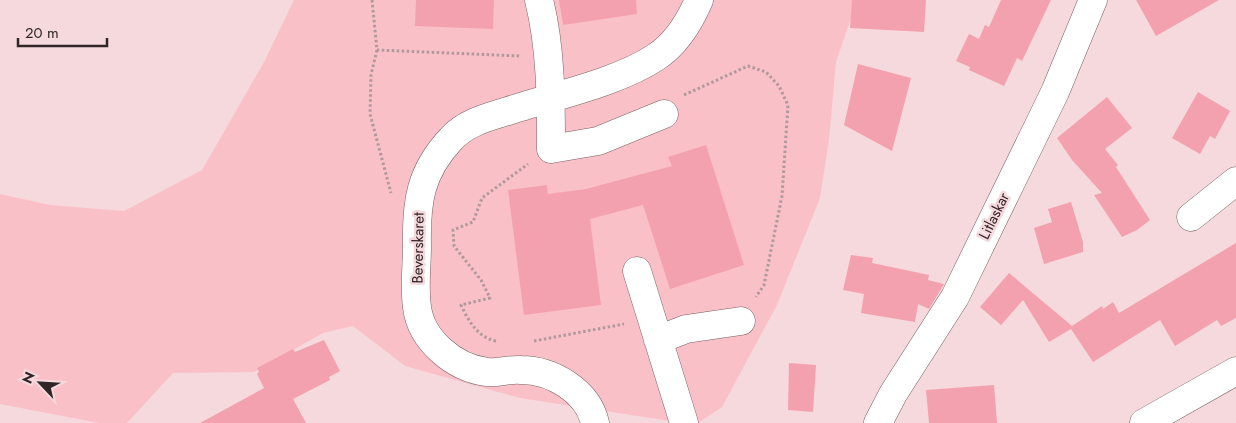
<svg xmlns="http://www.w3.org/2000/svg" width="1236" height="423" viewBox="0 0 1236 423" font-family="Jost,sans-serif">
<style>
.green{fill:#fac0c8}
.building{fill:#f4a1af}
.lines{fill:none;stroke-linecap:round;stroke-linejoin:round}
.minor-casing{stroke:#786063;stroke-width:29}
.major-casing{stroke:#786063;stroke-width:29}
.path{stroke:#b0999c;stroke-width:3;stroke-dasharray:2.5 2.5;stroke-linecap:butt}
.minor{stroke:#fff;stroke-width:28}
.major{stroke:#fff;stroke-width:28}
.labels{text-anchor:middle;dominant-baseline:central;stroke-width:5;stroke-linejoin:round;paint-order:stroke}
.street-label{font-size:15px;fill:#302627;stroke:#f6d9dd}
</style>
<rect width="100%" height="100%" fill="#f6d9dd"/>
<!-- green -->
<path class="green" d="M 294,0 L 857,0 L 836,62 L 829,140 L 820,198 L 777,305 L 722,407 L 698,423 L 683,423 L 520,398 L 405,366 L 353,326 L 323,333 L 254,372 L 173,373 L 127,423 L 99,423 L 0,404 L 0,194 L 50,205 L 124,211 L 202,170 L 264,62 Z"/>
<!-- building -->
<path class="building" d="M 416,0 L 494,0 L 493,29 L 415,26 Z
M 559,0 L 636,0 L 637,14 L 563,25 Z
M 852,0 L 926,0 L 924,32 L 850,28 Z
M 1001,0 L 1051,0 L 1022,61 L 1017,58 L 1004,86 L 969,70 L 970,67 L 956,61 L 969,34 L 979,39 L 985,25 L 989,27 Z
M 1136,0 L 1219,0 L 1156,36 Z
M 858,64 L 911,78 L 892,151 L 844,125 Z
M 1198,92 L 1230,111 L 1215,139 L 1210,136 L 1200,154 L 1172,138 Z
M 1107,97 L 1132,128 L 1105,149 L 1118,165 L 1116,167 L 1150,220 L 1137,230 L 1122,237 L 1094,195 L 1102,193 L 1072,160 L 1057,138 Z
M 706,145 L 744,265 L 670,289 L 643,205 L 590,219 L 601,305 L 524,315 L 508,190 L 547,185 L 548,194 L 586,189 L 672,166 L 668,157 Z
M 1071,202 L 1083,242 L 1083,252 L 1044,264 L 1034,228 L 1052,222 L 1048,209 Z
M 1236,243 L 1236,318 L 1221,326 L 1217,320 L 1175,346 L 1160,320 L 1093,362 L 1071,329 L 1049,342 L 1023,300 L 1001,325 L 980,307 L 1009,273 L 1072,326 L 1102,306 L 1103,309 L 1113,302 L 1119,313 Z
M 851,255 L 873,258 L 872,263 L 929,275 L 928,280 L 944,284 L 929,309 L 918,304 L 915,322 L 861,313 L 864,294 L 843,290 Z
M 324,340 L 340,371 L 329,377 L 330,380 L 293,399 L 306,423 L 200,423 L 264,388 L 257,374 L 259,372 L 257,368 L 293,349 L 295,352 Z
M 789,363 L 816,365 L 813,412 L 788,410 Z
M 994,385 L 997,423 L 929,423 L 926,390 Z"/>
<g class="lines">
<defs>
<path id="minor" d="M 539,0 C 551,48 551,99 551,149 L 598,141 L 664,114
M 1191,217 L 1236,181
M 637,271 L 684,423
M 658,340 L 686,329 L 741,321
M 595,423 C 588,391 552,370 521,370 C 509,369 498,373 487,372 C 454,368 421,340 417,307 C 414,287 417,266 417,246 C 416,202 420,172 451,139 C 465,123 488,117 508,111 C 553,96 617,83 656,57 C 676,44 690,21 699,0
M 878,423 L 893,394 L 955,297 L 1055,92 L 1093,0"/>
<path id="major" d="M 1144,423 L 1236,371"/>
</defs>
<!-- minor casing -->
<use href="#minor" class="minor-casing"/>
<!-- major casing -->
<use href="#major" class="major-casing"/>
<!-- path -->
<path class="path" d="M 372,0 L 377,50 L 520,56
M 377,50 L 371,75 L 370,114 L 391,193
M 684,95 L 748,66 L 766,72 L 779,86 L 788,105 L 782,196 L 764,285 L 756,297
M 496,341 C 478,338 468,320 461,305 L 490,298 L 481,280 L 454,246 L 453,230 L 473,222 L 482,198 L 528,164
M 534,341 L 624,324"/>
<!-- minor -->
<use href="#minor" class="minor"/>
<!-- major -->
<use href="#major" class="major"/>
</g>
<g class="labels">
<!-- street labels -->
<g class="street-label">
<text transform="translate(994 216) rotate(-64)">Litlaskar</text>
<text transform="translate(418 248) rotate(-89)">Beverskaret</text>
</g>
</g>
<!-- north arrow -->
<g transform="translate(40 383) rotate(295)" stroke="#f6d9dd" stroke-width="4" paint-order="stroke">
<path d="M0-4L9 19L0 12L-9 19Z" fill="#302627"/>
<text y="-8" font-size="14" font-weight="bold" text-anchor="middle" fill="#302627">N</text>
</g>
<!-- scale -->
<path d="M18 38v8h89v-8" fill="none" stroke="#302627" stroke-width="2.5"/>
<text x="25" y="38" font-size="15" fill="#302627" stroke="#f6d9dd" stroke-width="4" paint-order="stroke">20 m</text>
</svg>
